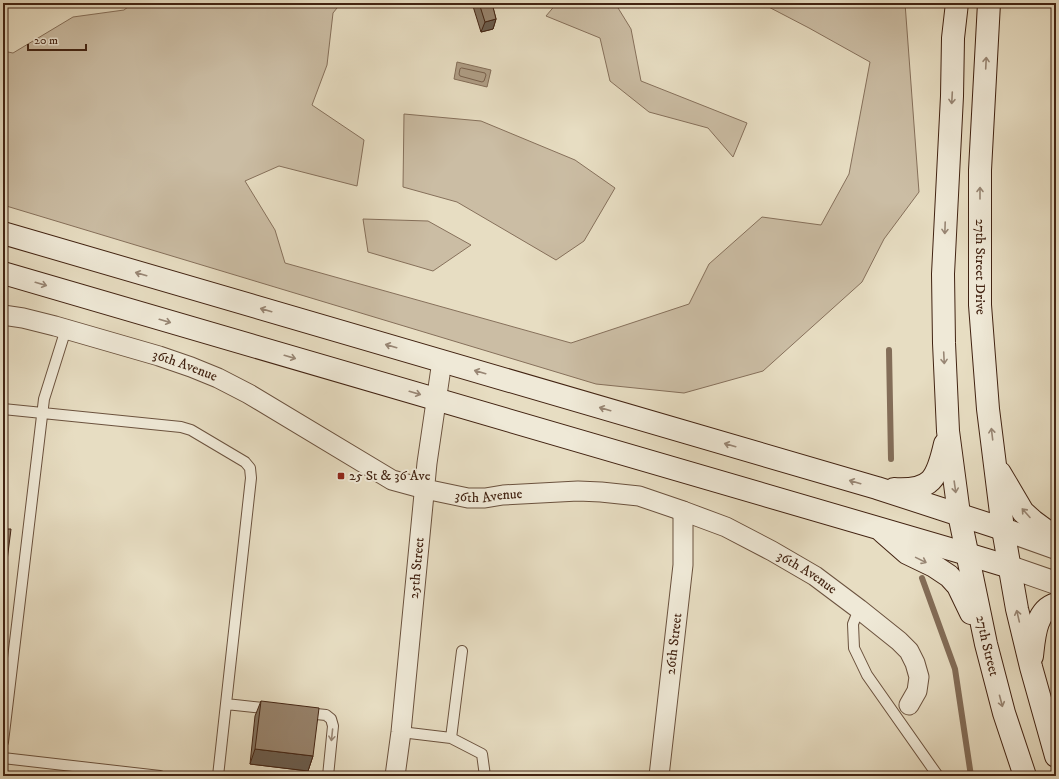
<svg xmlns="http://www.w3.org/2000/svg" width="1059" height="779" viewBox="0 0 1059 779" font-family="'IM FELL DW Pica',serif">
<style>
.green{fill:#cbbda4;stroke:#86705b}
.water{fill:#af9e86;stroke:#836d58}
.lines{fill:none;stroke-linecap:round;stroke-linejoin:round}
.shore{stroke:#78604c;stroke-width:1}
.stream{stroke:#836d58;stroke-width:6}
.service-casing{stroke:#6b523e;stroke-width:12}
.minor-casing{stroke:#6b523e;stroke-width:21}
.tertiary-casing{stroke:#6b523e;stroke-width:24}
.secondary-casing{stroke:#422312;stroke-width:24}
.service{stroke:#efe9d7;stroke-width:10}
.minor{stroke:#efe9d7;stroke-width:19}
.tertiary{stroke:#efe9d7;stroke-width:22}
.secondary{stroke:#efe9d7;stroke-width:22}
.wall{fill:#83725f;stroke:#422312}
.shaded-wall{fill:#6a5c4d;stroke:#422312}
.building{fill:#98846e;stroke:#422312}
.oneway{stroke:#988674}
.poi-dot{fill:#8f2418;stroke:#efe9d7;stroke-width:1.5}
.labels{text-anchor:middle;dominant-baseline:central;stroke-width:4;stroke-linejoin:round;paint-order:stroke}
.street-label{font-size:14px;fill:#422312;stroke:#efe9d7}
.poi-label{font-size:14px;fill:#422312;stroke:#efe9d7;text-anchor:start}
</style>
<rect width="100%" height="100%" fill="#e7ddc2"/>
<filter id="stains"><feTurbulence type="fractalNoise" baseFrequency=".005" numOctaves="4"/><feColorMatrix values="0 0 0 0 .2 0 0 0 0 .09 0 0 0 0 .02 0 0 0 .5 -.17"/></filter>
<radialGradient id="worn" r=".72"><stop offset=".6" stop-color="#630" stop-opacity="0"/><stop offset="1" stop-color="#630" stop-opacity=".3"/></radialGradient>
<!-- green -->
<path class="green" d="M 133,3 L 341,3 L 333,13 L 327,65 L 312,105 L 364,140 L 357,186 L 279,166 L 245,181 L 275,230 L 285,263 L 571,343 L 689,304 L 709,264 L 762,217 L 821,225 L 849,174 L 870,62 L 809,28 L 761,3 L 905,3 L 919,192 L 884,239 L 862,282 L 763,371 L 684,393 L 596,384 L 3,205 L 3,51 L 13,53 L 73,17 L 124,10 Z
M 557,3 L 615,3 L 631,29 L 641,81 L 747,123 L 733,157 L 708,128 L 649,112 L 610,81 L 600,38 L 546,16 Z
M 404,114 L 481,121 L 575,160 L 615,188 L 584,241 L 556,260 L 457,202 L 403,187 Z
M 363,219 L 428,221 L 471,245 L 433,271 L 368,252 Z"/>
<!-- water -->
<path class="water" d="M 457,62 L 491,70 L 487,87 L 454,79 Z"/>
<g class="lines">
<!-- shore -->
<path class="shore" d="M 462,68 L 485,73 L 486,75 L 484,81 L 482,82 L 460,76 L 459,74 L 460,69 Z"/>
<!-- stream -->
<path class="stream" d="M 889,350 L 891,459
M 922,578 L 955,669 L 971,776"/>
<defs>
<path id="service" d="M 3,409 L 181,427 L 191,430 L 245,462 L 250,468 L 251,478 L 218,776
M 859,609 L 853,624 L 854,648 L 867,675 L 938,776
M 226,704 L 272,709
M 306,713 L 326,715 L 331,719 L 333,726 L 328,776
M 401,732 L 451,738 L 482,754 L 485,776
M 451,738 L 462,651
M 3,742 L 44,399 L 66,329
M 3,758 L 160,776"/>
<g id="minor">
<path id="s1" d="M 3,315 L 23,318 L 55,326 L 159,356 L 191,367 L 218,378 L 249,394 L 392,480 L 425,489 L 468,498 L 485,498 L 503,495 L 578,491 L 601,492 L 639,496 L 683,511 L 726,527 L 772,551 L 815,576 L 859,609 L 899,641 L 909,651 L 915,663 L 919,677 L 917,691 L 909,705"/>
<path id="s2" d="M 395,776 L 401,732 L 427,463 L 442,361"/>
<path id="s3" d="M 659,776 L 683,565 L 683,511"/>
</g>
<path id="tertiary" d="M 1003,529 L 1056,548
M 1010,567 L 1056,583"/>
<g id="secondary">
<path id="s4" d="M 957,3 L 953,38 L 952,96 L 943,274 L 944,343 L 948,431 L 959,514 L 986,644 L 1004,713 L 1025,776"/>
<path id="s5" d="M 989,3 L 980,170 L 980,305 L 988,409 L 1003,529 L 1017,609 L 1031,667 L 1056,756"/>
<path d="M 3,233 L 877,488 L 1003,529"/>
<path d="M 3,273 L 967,554 L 1010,567"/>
<path d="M 1000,473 L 1023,512 L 1033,521 L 1056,538"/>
<path d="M 894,489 C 932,491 937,479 945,444"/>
<path d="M 883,532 L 907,553 L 934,566 L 949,576 L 958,586 L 971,613"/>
<path d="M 1032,656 C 1034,639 1035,610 1056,604"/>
</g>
</defs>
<!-- service casing -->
<use href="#service" class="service-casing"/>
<!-- minor casing -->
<use href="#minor" class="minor-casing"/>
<!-- tertiary casing -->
<use href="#tertiary" class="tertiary-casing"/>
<!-- secondary casing -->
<use href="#secondary" class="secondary-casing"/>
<!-- service -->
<use href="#service" class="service"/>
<!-- minor -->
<use href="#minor" class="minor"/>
<!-- tertiary -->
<use href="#tertiary" class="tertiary"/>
<!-- secondary -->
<use href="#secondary" class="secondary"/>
</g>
<!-- wall -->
<path class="wall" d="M 472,3 L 492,3 L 492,4 L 496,19 L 493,29 L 481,32 Z
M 261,701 L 313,756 L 308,771 L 250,764 L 255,716 Z"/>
<!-- shaded-wall -->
<path class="shaded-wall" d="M 3,3 L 34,3 L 32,7 L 3,6 Z
M 496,19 L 493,29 L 481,32 L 485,22 Z
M 255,749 L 313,756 L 308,771 L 250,764 Z"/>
<!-- building -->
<path class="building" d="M 479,3 L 492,3 L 496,19 L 485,22 Z
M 3,445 L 7,445 L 3,475 Z
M 3,529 L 11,529 L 3,593 Z
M 261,701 L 319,708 L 313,756 L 255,749 Z"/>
<!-- one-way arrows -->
<defs><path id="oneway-shaft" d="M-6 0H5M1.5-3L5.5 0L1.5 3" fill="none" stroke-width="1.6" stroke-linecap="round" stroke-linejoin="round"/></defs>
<g class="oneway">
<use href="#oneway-shaft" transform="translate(986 63) rotate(-87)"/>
<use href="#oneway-shaft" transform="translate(952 98) rotate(93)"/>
<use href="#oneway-shaft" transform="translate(980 193) rotate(-90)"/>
<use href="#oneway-shaft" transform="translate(945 228) rotate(92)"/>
<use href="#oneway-shaft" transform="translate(141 274) rotate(-164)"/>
<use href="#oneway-shaft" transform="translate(41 284) rotate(16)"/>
<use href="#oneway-shaft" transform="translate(266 310) rotate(-164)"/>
<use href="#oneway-shaft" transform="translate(165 321) rotate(16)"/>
<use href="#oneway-shaft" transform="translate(391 346) rotate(-164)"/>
<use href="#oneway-shaft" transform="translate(290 357) rotate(16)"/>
<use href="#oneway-shaft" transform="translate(944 358) rotate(87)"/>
<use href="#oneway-shaft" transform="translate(480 372) rotate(-164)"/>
<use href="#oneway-shaft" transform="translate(415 393) rotate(16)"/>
<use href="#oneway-shaft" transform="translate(605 409) rotate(-164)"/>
<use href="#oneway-shaft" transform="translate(992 434) rotate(-97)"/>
<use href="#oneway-shaft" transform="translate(730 445) rotate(-164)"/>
<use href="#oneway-shaft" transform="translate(855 482) rotate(-164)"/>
<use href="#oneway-shaft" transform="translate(955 487) rotate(82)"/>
<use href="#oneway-shaft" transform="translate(1026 513) rotate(-132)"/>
<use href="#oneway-shaft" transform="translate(921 560) rotate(26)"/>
<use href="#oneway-shaft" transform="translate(1018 616) rotate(-103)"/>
<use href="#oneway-shaft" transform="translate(1001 701) rotate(75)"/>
<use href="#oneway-shaft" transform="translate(332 735) rotate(96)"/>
</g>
<!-- markers -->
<rect class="poi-dot" x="337" y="472" width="8" height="8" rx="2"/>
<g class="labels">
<!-- street labels -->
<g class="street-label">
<text stroke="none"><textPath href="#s5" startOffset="264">27th Street Drive</textPath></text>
<text stroke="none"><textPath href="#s1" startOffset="189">36th Avenue</textPath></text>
<text stroke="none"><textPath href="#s1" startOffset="525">36th Avenue</textPath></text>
<text stroke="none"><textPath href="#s2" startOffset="209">25th Street</textPath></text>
<text stroke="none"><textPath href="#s1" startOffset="861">36th Avenue</textPath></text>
<text stroke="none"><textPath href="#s3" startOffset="133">26th Street</textPath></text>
<text stroke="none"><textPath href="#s4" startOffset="647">27th Street</textPath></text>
</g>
<!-- poi labels -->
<g class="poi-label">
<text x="349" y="476">25 St &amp; 36 Ave</text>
</g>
</g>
<!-- margin -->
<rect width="1059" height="779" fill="none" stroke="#e7ddc2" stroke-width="16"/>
<rect x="4" y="4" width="1051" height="771" fill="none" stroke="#422312" stroke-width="2"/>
<rect x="8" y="8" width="1043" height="763" fill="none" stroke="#422312"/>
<!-- scale -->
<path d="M28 44v6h58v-6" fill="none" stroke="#422312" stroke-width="2"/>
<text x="34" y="44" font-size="12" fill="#422312" stroke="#efe9d7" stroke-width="3" paint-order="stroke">20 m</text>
<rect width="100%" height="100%" filter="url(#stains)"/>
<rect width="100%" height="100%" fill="url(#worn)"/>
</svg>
